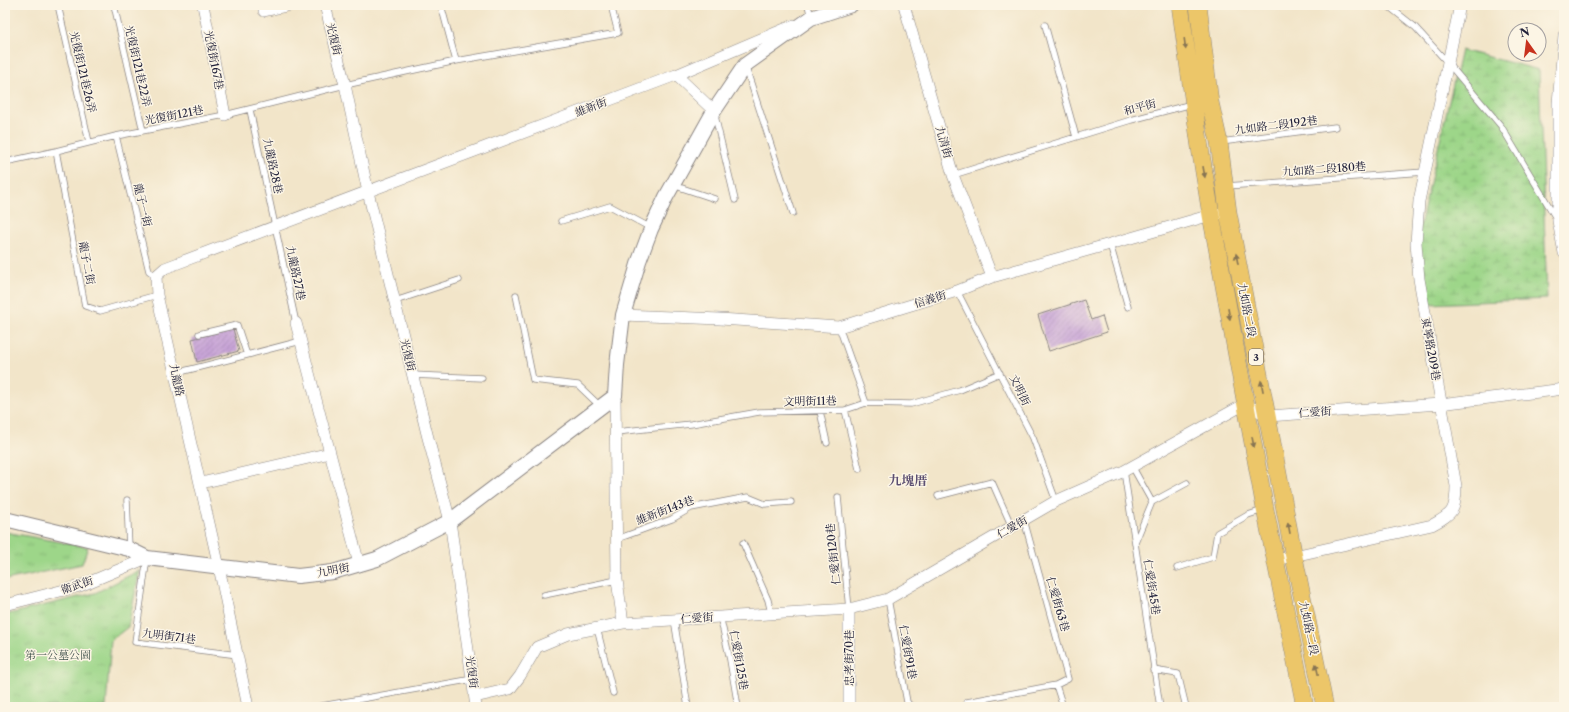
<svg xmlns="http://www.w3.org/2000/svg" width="1569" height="712" viewBox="0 0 1569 712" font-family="'Libre Caslon Text','Noto Serif TC',serif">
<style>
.wetland{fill:url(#wetland-marsh);stroke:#607c62}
.park{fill:url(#park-tufts);stroke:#607c62}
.building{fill:url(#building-hatch)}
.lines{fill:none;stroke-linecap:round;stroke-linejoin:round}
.service-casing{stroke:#8a8482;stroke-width:7}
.minor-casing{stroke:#8a8482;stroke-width:12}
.tertiary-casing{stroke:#8a8482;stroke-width:16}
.primary-casing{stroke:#8a8482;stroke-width:18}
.service{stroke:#fff;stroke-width:5.5}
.minor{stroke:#fff;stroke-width:11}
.tertiary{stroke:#fff;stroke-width:14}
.primary{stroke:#ecc669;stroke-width:17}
.oneway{fill:#877452}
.labels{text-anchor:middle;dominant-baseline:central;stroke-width:3;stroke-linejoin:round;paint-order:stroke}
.shield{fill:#fcf5e5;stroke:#63616e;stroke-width:1}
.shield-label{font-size:10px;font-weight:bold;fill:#22223b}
.street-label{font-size:11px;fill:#22223b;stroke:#fcf5e5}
.park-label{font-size:11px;fill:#475852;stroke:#fcf5e5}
.quarter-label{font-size:13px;font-weight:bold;fill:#5c4f72;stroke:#fcf5e5}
</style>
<defs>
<pattern id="wetland-marsh" width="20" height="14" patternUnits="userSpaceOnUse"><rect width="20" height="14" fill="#9dd689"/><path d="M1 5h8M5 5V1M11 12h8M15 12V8" fill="none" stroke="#87b777"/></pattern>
<pattern id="park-tufts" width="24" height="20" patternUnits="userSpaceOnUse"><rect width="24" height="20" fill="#9dd689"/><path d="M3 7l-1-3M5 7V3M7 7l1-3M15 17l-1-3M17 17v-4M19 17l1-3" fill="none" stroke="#87b777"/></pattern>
<pattern id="building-hatch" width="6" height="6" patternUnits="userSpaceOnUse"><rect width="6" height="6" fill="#c7a3d7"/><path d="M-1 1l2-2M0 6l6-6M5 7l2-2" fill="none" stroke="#a184b0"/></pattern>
</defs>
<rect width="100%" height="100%" fill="#fcf5e5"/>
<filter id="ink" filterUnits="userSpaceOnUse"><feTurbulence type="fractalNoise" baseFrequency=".025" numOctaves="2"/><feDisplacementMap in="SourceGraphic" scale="8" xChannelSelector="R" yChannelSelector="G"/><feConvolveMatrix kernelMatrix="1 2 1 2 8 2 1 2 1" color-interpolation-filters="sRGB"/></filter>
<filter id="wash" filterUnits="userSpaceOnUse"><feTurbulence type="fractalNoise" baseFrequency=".012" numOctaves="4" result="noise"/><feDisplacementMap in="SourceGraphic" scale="16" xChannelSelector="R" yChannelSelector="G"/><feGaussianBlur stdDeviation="0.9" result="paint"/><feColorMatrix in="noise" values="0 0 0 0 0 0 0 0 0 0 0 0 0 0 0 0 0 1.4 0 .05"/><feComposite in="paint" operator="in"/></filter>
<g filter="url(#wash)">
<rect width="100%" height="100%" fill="#f2e5c9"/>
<!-- wetland -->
<path class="wetland" d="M 1461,50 L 1539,70 L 1547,299 L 1429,304 L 1416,243 Z"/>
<!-- park -->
<path class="park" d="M 5,532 L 88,547 L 82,564 L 5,580 Z
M 140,570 L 128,627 L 111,640 L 106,707 L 5,707 L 5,615 L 95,593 Z"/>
<g id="blocks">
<!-- building -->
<path class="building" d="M 1084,300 L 1091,320 L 1102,316 L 1107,332 L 1049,351 L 1038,315 Z
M 233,329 L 239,351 L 197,362 L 192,339 Z"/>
</g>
</g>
<g filter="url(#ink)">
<use href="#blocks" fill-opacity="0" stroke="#8a8482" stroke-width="1"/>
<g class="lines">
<defs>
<path id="service" d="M 58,5 L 89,142
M 114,5 L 143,131
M 441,5 L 456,61
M 808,5 L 811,18
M 1387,5 L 1415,27 L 1448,63 L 1501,126 L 1556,218
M 1045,25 L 1076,137
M 746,68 L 793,213
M 250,110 L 296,323
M 715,116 L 735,200
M 116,136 L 149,271 L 156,276
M 1221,142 L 1335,127
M 56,151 L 85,306 L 100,311 L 157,295
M 5,162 L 56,151 L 116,136 L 225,115 L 345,85 L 456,61 L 618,33 L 611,5
M 953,175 L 1131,120 L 1192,104
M 673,185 L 715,199
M 1226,186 L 1425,172
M 561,221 L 610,206 L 651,228
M 1110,244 L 1128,307
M 957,291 L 1033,438 L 1056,501
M 516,295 L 533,380 L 578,385 L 601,407
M 395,301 L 459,280
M 839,327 L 866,403
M 247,355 L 301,341
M 176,373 L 247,355 L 237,325 L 199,334
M 412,375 L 482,378
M 845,410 L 859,469
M 820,411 L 827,443
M 616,432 L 691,424 L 759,412 L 845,410 L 866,403 L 911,404 L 960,390 L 1000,373
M 1132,466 L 1152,502 L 1135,543
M 1124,471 L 1160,707
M 938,496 L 992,482 L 1012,527
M 838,497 L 849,609
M 127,500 L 129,548
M 1152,502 L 1187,483
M 617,539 L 672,519 L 691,508 L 748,497 L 765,504 L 791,502
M 743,543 L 768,600 L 771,613
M 147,558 L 135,642 L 238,655
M 1177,568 L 1213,557 L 1217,533 L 1248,515 L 1263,510
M 544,595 L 617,580
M 888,599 L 907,702 L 911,707
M 720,616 L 730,660 L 738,707
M 674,619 L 688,707
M 597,628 L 613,693
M 1153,670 L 1178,674 L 1186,707
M 1056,685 L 1063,707
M 967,702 L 1056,685 L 1068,679 L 1024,520
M 316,707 L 473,679"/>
<path id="minor" d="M 203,5 L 225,115
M 325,5 L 345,85 L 368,192 L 427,434 L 450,521 L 476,707
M 904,5 L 953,175 L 992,277
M 264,11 L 291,5
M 1564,35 L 1558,103 L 1558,221 L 1564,253
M 676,75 L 714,111
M 623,315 L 720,319 L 839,327 L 957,291 L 992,277 L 1110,244 L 1211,215 L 1228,212
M 296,323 L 359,564
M 615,396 L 617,580 L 623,623
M 201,483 L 330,453
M 1276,560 L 1432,525 C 1453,514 1456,510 1456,486 L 1419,279 L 1416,243 L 1419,201 L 1460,5
M 5,605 L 80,586 L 147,558
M 849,609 L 849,707
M 475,697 L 510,689 L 520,676 L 537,647 L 568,634 L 623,623 L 849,609 L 888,599 L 1056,501 L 1124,471 L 1245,404 L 1268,416 L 1440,404 L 1564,389
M 248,707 L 219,567 L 157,295 L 156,276 L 165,268 L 676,75 L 794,25"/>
<path id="tertiary" d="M 5,519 L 129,549 L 147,558 L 298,576 L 333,572 L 377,559 L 450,521 L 615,396 L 617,365 L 623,315 L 639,261 L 651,229 L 666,197 L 714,111 L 745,65 L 811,18 L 851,5"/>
<path id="primary" d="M 1180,5 L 1200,148 L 1211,215 L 1265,509 L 1305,707
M 1198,5 L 1210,102 L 1219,142 L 1228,212 L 1294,557 L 1325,707"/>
</defs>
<!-- service casing -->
<use href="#service" class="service-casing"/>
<!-- minor casing -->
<use href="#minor" class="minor-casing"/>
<!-- tertiary casing -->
<use href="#tertiary" class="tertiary-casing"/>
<!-- primary casing -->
<use href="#primary" class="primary-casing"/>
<!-- service -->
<use href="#service" class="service"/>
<!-- minor -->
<use href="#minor" class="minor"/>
<!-- tertiary -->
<use href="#tertiary" class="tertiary"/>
<!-- primary -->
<use href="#primary" class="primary"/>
</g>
<!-- one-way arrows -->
<defs><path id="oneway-solid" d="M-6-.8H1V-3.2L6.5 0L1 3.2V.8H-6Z"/></defs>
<g class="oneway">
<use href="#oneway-solid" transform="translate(1185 44) rotate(82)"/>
<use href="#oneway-solid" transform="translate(1204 172) rotate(80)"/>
<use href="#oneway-solid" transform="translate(1237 259) rotate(-101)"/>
<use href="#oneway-solid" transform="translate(1229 314) rotate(80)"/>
<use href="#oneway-solid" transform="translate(1262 386) rotate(-101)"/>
<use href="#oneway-solid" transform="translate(1253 442) rotate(79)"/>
<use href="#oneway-solid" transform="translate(1289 528) rotate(-100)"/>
<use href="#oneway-solid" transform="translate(1317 669) rotate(-102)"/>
</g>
</g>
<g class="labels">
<!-- shield labels -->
<rect class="shield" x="1249" y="349" width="14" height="16" rx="3"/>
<g class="shield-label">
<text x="1256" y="357">3</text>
</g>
<!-- street labels -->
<g class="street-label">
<text transform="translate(334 39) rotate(76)">光復街</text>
<text transform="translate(214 60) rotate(79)">光復街167巷</text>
<text transform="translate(138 66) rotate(77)">光復街121巷22弄</text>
<text transform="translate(83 72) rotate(77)">光復街121巷26弄</text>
<text transform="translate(591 107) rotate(-21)">維新街</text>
<text transform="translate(1140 107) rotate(-15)">和平街</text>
<text transform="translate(174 115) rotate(-11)">光復街121巷</text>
<text transform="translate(1276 125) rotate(-7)">九如路二段192巷</text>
<text transform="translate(944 142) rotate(74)">九清街</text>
<text transform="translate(273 166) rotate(78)">九龍路28巷</text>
<text transform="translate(1324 169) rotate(-4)">九如路二段180巷</text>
<text transform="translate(143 205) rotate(76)">龍子一街</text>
<text transform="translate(87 263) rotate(79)">龍子二街</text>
<text transform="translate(296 273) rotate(78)">九龍路27巷</text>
<text transform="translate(930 299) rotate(-17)">信義街</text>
<text transform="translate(1247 310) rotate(79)">九如路二段</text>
<text transform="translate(1431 349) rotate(80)">東寧路209巷</text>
<text transform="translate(408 355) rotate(76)">光復街</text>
<text transform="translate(177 380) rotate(77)">九龍路</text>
<text transform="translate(1020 390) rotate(64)">文明街</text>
<text transform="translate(810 401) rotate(-1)">文明街11巷</text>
<text transform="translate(1315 412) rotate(-4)">仁愛街</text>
<text transform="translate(665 510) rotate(-21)">維新街143巷</text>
<text transform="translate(1012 527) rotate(-30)">仁愛街</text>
<text transform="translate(833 554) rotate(-96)">仁愛街120巷</text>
<text transform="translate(333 570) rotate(-11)">九明街</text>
<text transform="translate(77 585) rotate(-18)">衛武街</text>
<text transform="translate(1152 587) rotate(81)">仁愛街45巷</text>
<text transform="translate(1058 604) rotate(74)">仁愛街63巷</text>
<text transform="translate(697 618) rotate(-4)">仁愛街</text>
<text transform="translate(1309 628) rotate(78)">九如路二段</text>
<text transform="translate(169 636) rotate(7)">九明街71巷</text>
<text transform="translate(908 652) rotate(80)">仁愛街91巷</text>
<text transform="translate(849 658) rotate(-90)">忠孝街70巷</text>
<text transform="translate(739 660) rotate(80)">仁愛街125巷</text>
<text transform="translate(472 672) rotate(82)">光復街</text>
</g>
<!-- park labels -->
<g class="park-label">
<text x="58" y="655">第一公墓公園</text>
</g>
<!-- quarter labels -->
<g class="quarter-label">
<text x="908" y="480">九塊厝</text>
</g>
</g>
<!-- margin -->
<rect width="1569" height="712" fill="none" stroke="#fcf5e5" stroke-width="20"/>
<!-- north arrow -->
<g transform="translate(1527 42) rotate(346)"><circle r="19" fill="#fcf5e5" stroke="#a5a1a1"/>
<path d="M0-3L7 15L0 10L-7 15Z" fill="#c8321e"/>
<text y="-6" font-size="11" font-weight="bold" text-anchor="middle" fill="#22223b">N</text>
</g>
</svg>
